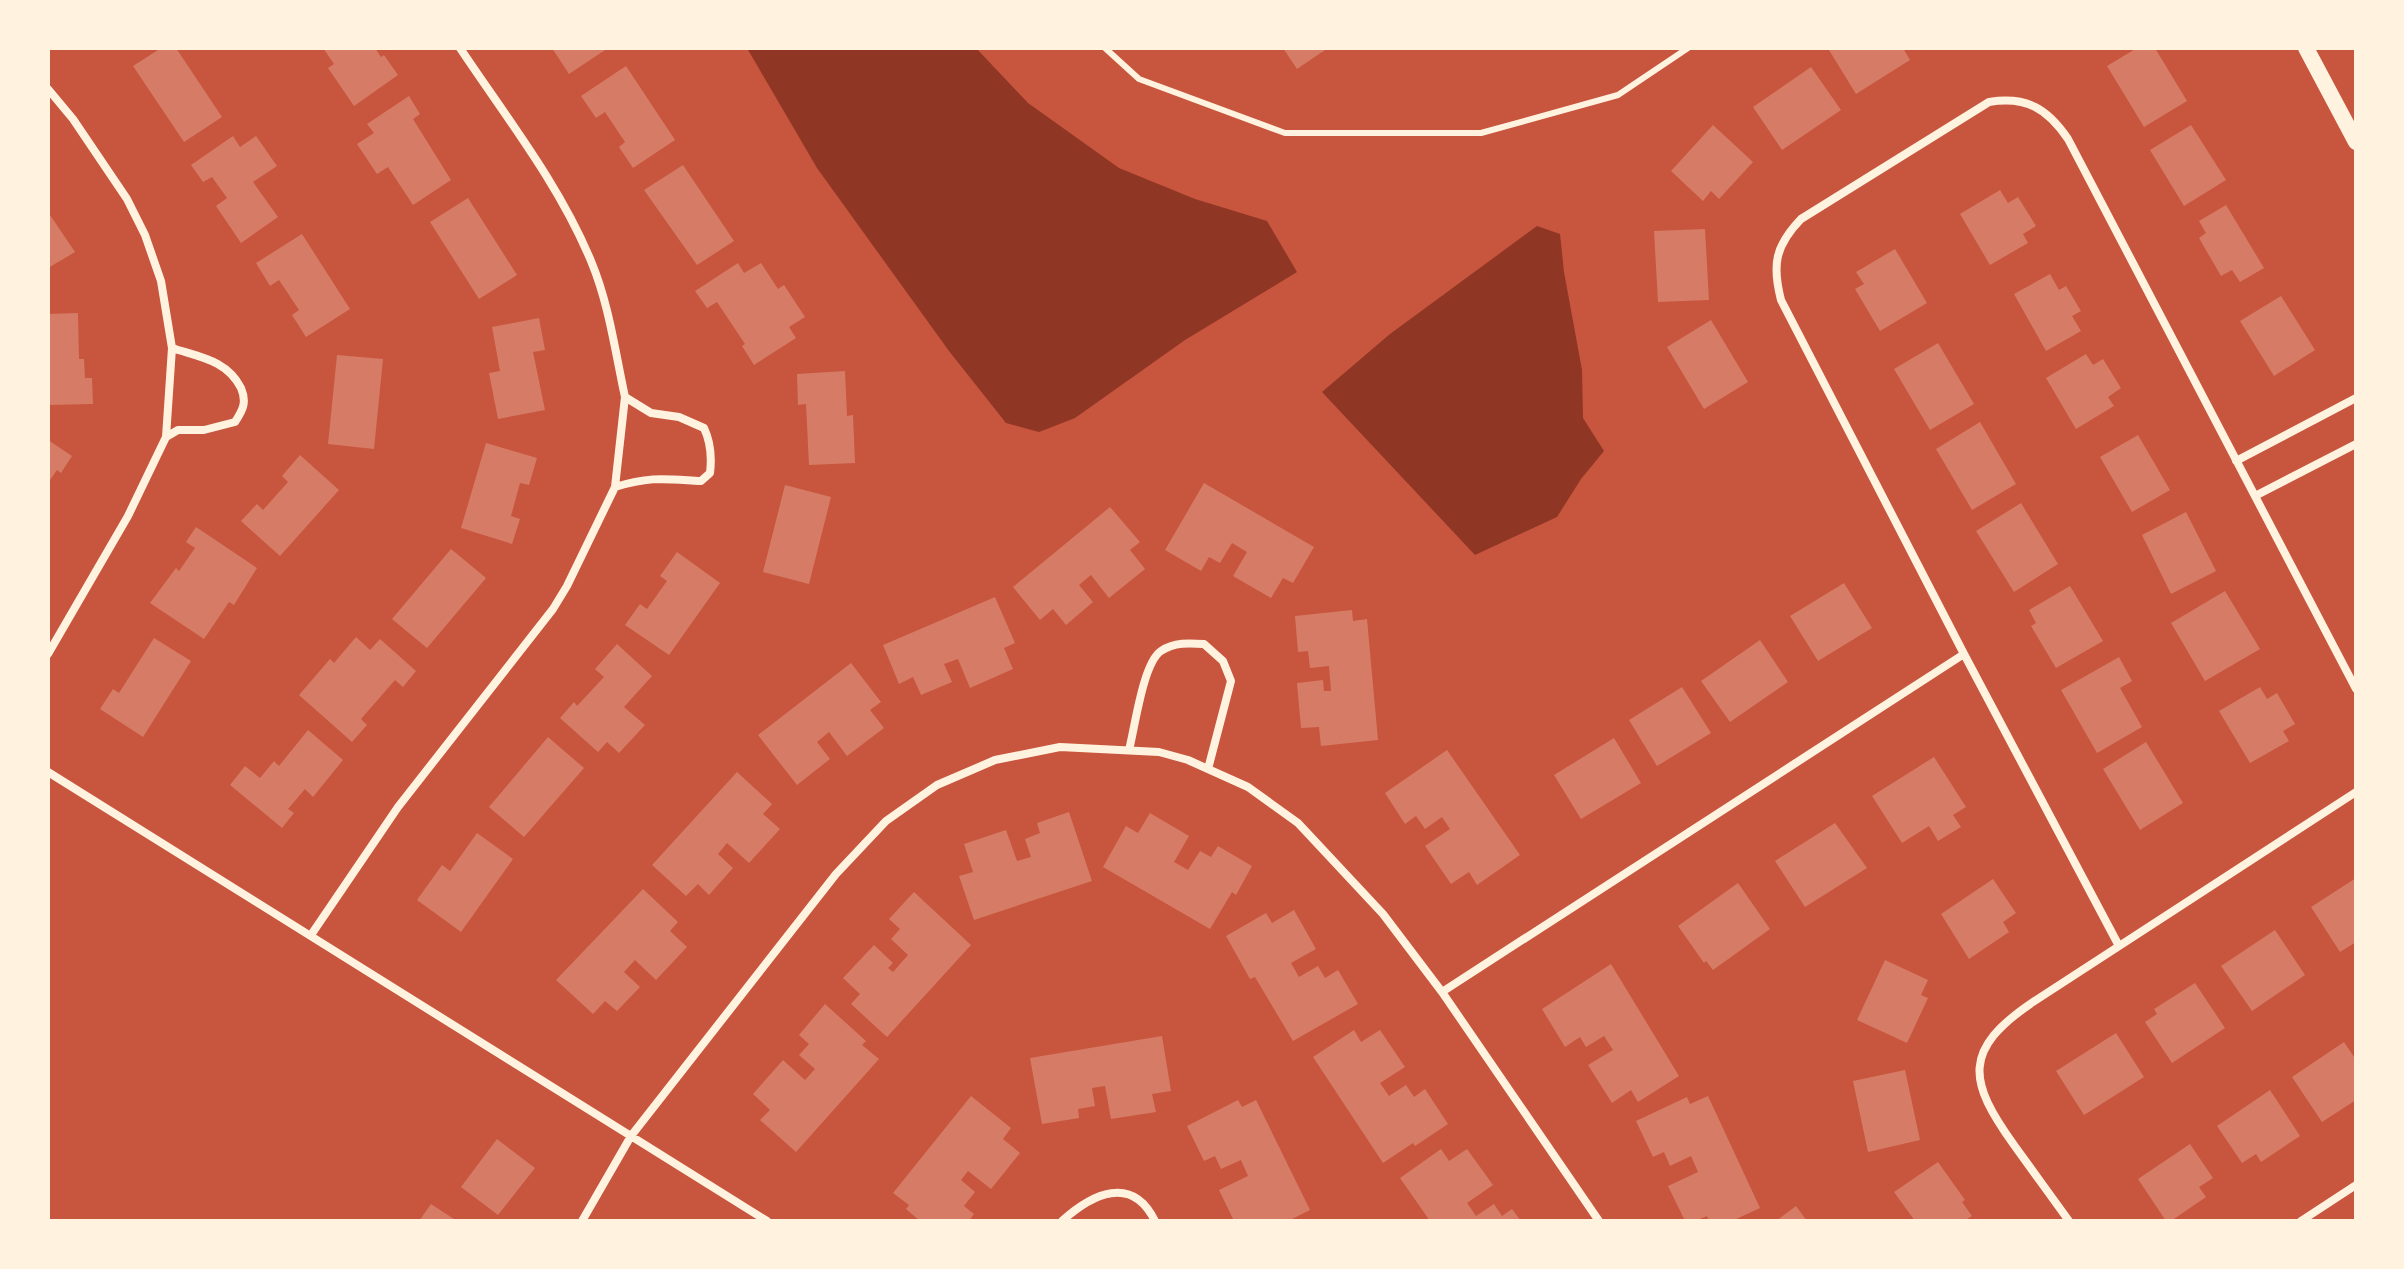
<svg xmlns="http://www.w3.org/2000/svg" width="2404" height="1269" viewBox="0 0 2404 1269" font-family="'Noto Sans',sans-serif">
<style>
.water{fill:#8f3625}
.building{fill:#d67c66}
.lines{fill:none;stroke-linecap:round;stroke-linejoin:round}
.service{stroke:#fff3e0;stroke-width:6}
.minor{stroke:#fff3e0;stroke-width:8}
.secondary{stroke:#fff3e0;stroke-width:16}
</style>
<rect width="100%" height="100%" fill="#c8553d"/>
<!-- water -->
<path class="water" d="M 747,48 L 976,48 L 1028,103 L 1119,168 L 1195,199 L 1267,221 L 1297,272 L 1185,340 L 1075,418 L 1039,432 L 1006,423 L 949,351 L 817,168 Z
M 1537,226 L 1560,234 L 1564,272 L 1582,370 L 1583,418 L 1604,451 L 1581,479 L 1557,517 L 1475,555 L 1322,392 L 1390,334 Z"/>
<!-- building -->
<path class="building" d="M 161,48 L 176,48 L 222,117 L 184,142 L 133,66 Z
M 323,48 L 375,48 L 381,57 L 384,55 L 398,75 L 354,106 L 328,68 L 334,64 Z
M 552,48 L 608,48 L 569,74 Z
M 1283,48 L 1328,48 L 1297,69 Z
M 1833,48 L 1903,48 L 1910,60 L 1856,94 L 1829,50 Z
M 2137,48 L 2155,48 L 2187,101 L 2144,127 L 2107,66 Z
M 626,66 L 675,140 L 633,168 L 619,147 L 625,142 L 605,112 L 596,118 L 581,96 Z
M 1811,67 L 1841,110 L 1782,150 L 1753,107 Z
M 409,96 L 420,114 L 413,119 L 451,180 L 413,205 L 388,167 L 377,174 L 357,144 L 374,133 L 367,124 Z
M 1713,125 L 1753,162 L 1719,199 L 1711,191 L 1703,201 L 1671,171 Z
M 2191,125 L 2226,180 L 2184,206 L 2150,150 Z
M 233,136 L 240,147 L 256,136 L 277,166 L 253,182 L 278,217 L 241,243 L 216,206 L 227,198 L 212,177 L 203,182 L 191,165 Z
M 683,165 L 734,241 L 697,265 L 644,190 Z
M 2000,190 L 2008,203 L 2018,197 L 2036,226 L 2023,234 L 2028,243 L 1990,265 L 1960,214 Z
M 468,198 L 517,275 L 479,299 L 430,222 Z
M 2226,205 L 2264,268 L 2240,282 L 2232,270 L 2221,276 L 2199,238 L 2206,233 L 2199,221 Z
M 48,212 L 75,252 L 48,268 Z
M 1705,229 L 1709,300 L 1658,302 L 1654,231 Z
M 302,234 L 350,309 L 306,337 L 292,315 L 299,310 L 279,280 L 270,286 L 256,263 Z
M 1895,249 L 1927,303 L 1880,331 L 1855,289 L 1864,284 L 1856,272 Z
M 738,263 L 744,273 L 761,263 L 778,289 L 784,285 L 805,317 L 789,327 L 796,338 L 754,365 L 742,346 L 745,344 L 717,302 L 707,308 L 695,291 Z
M 2050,274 L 2059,290 L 2066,286 L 2081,311 L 2072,316 L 2081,331 L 2046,351 L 2014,294 Z
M 2281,296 L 2315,350 L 2274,376 L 2240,321 Z
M 78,313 L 79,359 L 84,359 L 85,378 L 92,378 L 93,404 L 48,405 L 48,314 Z
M 539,318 L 545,350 L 533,352 L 545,410 L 498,419 L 489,373 L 500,371 L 492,327 Z
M 1711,320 L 1748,382 L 1704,409 L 1667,347 Z
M 1938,343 L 1974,404 L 1930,430 L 1894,369 Z
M 2086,354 L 2093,365 L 2103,359 L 2121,388 L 2108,397 L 2114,406 L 2076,429 L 2046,378 Z
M 337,355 L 383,359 L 374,449 L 328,444 Z
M 845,371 L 847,416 L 853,415 L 855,463 L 809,465 L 806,404 L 798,405 L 797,374 Z
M 1980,422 L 2016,484 L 1972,510 L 1936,449 Z
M 2138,435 L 2170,490 L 2132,512 L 2100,457 Z
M 48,440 L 72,456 L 61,473 L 57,470 L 48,483 Z
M 486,443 L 537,458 L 529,485 L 520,483 L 511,516 L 520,519 L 512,544 L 461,528 Z
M 300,455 L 339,490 L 280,556 L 241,521 L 257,504 L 263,510 L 288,482 L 282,476 Z
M 1204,483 L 1314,547 L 1293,583 L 1283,578 L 1271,598 L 1233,576 L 1247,552 L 1232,543 L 1220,563 L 1209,557 L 1201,571 L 1165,550 Z
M 785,485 L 831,497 L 809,584 L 763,572 Z
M 2021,503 L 2058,564 L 2014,592 L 1976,531 Z
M 1110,507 L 1140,542 L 1130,550 L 1145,569 L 1109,598 L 1091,575 L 1079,585 L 1093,602 L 1066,625 L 1053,609 L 1040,620 L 1013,587 Z
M 2186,512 L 2216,571 L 2171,594 L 2142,535 Z
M 196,527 L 257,568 L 234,605 L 229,602 L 204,639 L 150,603 L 176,568 L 179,571 L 195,548 L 186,542 Z
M 451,549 L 486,578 L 427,648 L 392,619 Z
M 677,552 L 720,583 L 669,655 L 625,625 L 640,604 L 647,609 L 667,581 L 660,576 Z
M 1844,583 L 1872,628 L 1818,661 L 1790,616 Z
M 2070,586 L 2103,641 L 2056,668 L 2031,626 L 2036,623 L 2029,610 Z
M 2225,591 L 2260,649 L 2205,681 L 2171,623 Z
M 995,597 L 1015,643 L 1004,648 L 1013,669 L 970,688 L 958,659 L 944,664 L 952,682 L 921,695 L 913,677 L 899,684 L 883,645 Z
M 1352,610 L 1353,621 L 1367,619 L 1378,740 L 1321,746 L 1319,727 L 1301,728 L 1297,683 L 1323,680 L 1324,691 L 1331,691 L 1329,666 L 1310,668 L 1308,651 L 1298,652 L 1295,616 Z
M 356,637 L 370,650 L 380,639 L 416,671 L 403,687 L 395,680 L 361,719 L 367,725 L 352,742 L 299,695 L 330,659 L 334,663 Z
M 154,638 L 191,661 L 143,737 L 100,709 L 113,689 L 119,693 Z
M 1760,640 L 1788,682 L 1730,722 L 1701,681 Z
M 617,644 L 652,676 L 624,707 L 645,725 L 619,753 L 607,742 L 598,752 L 560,718 L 574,702 L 577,706 L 604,677 L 595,669 Z
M 2119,657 L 2132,681 L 2120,688 L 2142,727 L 2097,753 L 2061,690 Z
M 851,663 L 881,702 L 870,710 L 884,728 L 847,756 L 829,732 L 817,742 L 830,759 L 797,785 L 758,735 Z
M 1682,687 L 1711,733 L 1657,766 L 1629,720 Z
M 2260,687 L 2267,699 L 2277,693 L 2295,724 L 2283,731 L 2289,741 L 2250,763 L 2219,711 Z
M 308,730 L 343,760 L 313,797 L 305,789 L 288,809 L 294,813 L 282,828 L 230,785 L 245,766 L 260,778 L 274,761 L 279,766 Z
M 548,737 L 584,768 L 524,837 L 489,807 Z
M 1614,738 L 1641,783 L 1581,819 L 1554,775 Z
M 2146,742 L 2183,803 L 2140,830 L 2103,769 Z
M 1447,750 L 1520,855 L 1477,885 L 1469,872 L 1451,884 L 1425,846 L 1450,829 L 1442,817 L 1425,829 L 1416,816 L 1405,824 L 1385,793 Z
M 1934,757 L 1966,807 L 1953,815 L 1961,827 L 1938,841 L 1929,826 L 1902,843 L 1872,796 Z
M 737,772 L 772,804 L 763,814 L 780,829 L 749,863 L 727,843 L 718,854 L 733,868 L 709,895 L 698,884 L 686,896 L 652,865 Z
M 1069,812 L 1092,881 L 974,920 L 959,876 L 973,872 L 964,844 L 1006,830 L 1017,861 L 1031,857 L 1025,839 L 1040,833 L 1037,823 Z
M 1150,813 L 1189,836 L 1174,862 L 1188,870 L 1200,851 L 1211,857 L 1218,846 L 1252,866 L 1236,895 L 1232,892 L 1210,929 L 1103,867 L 1126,826 L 1138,833 Z
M 1835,823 L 1867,868 L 1805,907 L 1775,861 Z
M 477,833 L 513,859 L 461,932 L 417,900 L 442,865 L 450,871 Z
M 2356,878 L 2356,942 L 2340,952 L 2311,907 Z
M 1993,879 L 2016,913 L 2003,922 L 2009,932 L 1969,959 L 1941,914 Z
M 1738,883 L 1770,929 L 1713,970 L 1706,961 L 1704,963 L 1678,926 Z
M 643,889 L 678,922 L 670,931 L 687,947 L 656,980 L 635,960 L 624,972 L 640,987 L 617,1011 L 605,1001 L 593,1014 L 556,980 Z
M 914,892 L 971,945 L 887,1037 L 851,1004 L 860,994 L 843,978 L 874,945 L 893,963 L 888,968 L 893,972 L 908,955 L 891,939 L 900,929 L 889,919 Z
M 1294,910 L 1316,949 L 1291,963 L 1299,977 L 1318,966 L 1325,978 L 1338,970 L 1358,1004 L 1293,1041 L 1255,977 L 1250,979 L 1226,936 L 1266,913 L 1272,923 Z
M 2275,930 L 2305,975 L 2252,1011 L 2221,966 Z
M 1885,960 L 1928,980 L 1921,995 L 1928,998 L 1907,1043 L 1857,1020 Z
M 1611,964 L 1679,1076 L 1638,1102 L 1631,1090 L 1612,1103 L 1588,1065 L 1613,1050 L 1604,1036 L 1586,1047 L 1580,1037 L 1565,1047 L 1542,1009 Z
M 2195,983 L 2225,1028 L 2172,1063 L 2145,1022 L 2157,1014 L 2154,1009 Z
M 825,1004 L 866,1041 L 862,1045 L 879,1059 L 796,1152 L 760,1120 L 770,1110 L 753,1094 L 783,1060 L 805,1080 L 815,1069 L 799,1055 L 809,1044 L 799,1035 Z
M 1354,1030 L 1361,1042 L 1380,1030 L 1405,1067 L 1380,1083 L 1389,1096 L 1406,1085 L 1414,1097 L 1425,1089 L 1448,1124 L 1415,1146 L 1413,1143 L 1383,1163 L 1313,1057 Z
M 2116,1033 L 2144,1077 L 2084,1115 L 2056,1071 Z
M 1162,1036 L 1171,1091 L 1152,1094 L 1156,1112 L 1111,1119 L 1105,1086 L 1092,1088 L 1095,1106 L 1078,1109 L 1079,1118 L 1042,1124 L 1030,1058 Z
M 2344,1042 L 2356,1060 L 2356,1100 L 2322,1122 L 2292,1077 Z
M 1905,1070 L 1920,1140 L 1868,1152 L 1853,1081 Z
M 2270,1090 L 2300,1136 L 2261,1162 L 2256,1154 L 2242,1163 L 2217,1126 Z
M 971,1096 L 1011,1128 L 1003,1139 L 1020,1153 L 991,1189 L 968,1171 L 961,1180 L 975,1192 L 964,1206 L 974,1214 L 969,1221 L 920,1221 L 906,1209 L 909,1205 L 893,1193 Z
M 1708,1096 L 1760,1208 L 1732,1221 L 1709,1221 L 1707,1216 L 1695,1221 L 1685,1221 L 1668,1186 L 1698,1172 L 1691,1156 L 1670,1166 L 1664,1152 L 1653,1157 L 1636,1121 L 1687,1097 L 1690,1104 Z
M 1238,1100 L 1242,1107 L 1256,1100 L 1310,1210 L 1288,1221 L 1234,1221 L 1219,1190 L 1248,1176 L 1241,1160 L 1221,1169 L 1215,1156 L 1204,1161 L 1187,1126 Z
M 497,1139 L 535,1168 L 498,1215 L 461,1187 Z
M 2190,1144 L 2213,1178 L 2199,1187 L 2206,1197 L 2171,1221 L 2166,1221 L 2138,1179 Z
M 1441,1149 L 1449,1161 L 1467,1149 L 1493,1185 L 1467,1203 L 1476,1216 L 1494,1204 L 1502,1216 L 1512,1209 L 1521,1221 L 1430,1221 L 1400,1178 Z
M 1938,1162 L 1965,1200 L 1962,1202 L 1972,1216 L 1964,1221 L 1915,1221 L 1894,1192 Z
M 431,1204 L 457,1221 L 419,1221 Z
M 1796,1206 L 1807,1221 L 1776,1221 Z"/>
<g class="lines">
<!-- service -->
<path class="service" d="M 1105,48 L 1139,79 L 1285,133 L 1481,133 L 1618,95 L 1688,48"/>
<!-- minor -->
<path class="minor" d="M 48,89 L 73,119 L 127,199 L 145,235 L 161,281 L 172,348 C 199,357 227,360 241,388 C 247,402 243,410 235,422 L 204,430 L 178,430 L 166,437 L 128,516 L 48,654
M 166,437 L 172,348
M 2236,461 L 2356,398
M 615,487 L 625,397
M 2255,496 L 2356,444
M 1129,750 C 1135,727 1143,663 1161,651 C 1174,642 1190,643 1204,644 L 1223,661 L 1231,681 L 1208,769
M 48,772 L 767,1221
M 311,935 L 398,807 L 553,609 L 567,586 L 615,487 C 651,476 665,479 701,481 L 710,473 C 712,457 711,443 704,428 L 679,417 L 651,413 L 625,397 C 615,351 609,304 591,261 C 559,184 506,117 460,48
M 2119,946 L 1964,654 L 1781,300 C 1772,265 1775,246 1801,219 L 1989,102 C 2026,96 2047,108 2068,139 L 2356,689
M 1442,992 L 1964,654
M 582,1221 L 631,1136 L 836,874 L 886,821 L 937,785 L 995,760 L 1060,747 L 1159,752 L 1188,760 L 1248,787 L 1298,823 L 1383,914 L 1442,992 L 1599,1221
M 1062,1221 C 1092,1194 1132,1174 1155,1221
M 2069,1221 C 2051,1196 2032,1170 2014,1145 C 1968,1081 1962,1050 2033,1002 L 2356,792
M 2301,1221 L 2356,1185"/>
<!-- secondary -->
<path class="secondary" d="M 2306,48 L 2356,142"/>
</g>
<!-- border -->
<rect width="2404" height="1269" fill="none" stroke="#fff3e0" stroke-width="100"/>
</svg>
